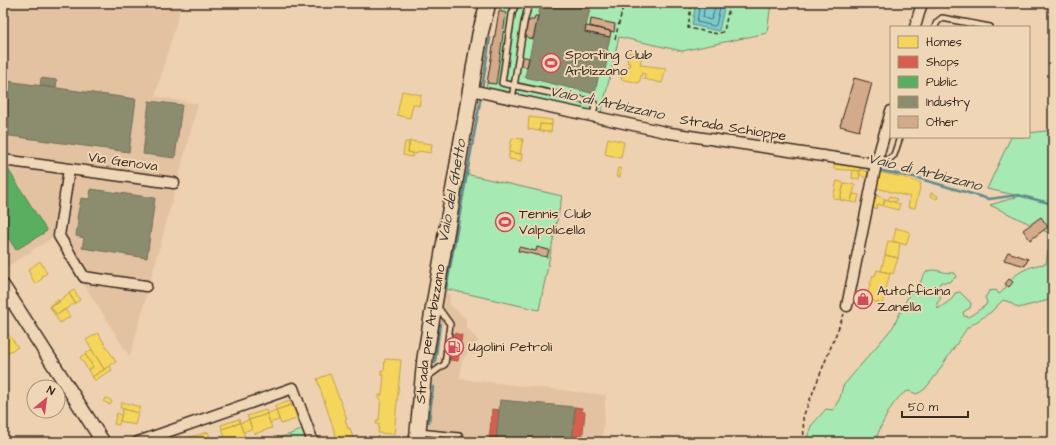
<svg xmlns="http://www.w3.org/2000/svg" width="1056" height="445" viewBox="0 0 1056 445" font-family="'Architects Daughter',sans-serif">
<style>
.built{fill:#e3c2a2}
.green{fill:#a7e9b3;stroke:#718a68}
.water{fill:#7acbd0;stroke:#618b89}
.homes{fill:#f6d55c;stroke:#bea249}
.shops{fill:#d6604d;stroke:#a8503f}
.public{fill:#5aae61;stroke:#51864d}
.industry{fill:#8c8c6e;stroke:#746f56}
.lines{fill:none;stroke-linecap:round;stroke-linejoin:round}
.shore{stroke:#546a65;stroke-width:1}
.stream{stroke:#618b89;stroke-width:2.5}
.building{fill:#d3aa8a;stroke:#3b2a1e}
.service-casing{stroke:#3b2a1e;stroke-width:8}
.minor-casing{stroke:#3b2a1e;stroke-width:13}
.tertiary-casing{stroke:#3b2a1e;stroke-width:16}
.secondary-casing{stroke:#3b2a1e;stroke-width:18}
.path{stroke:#3b2a1e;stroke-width:1.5;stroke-dasharray:4 3;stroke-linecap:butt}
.service{stroke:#eed6b6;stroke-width:5}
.minor{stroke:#eed6b6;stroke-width:10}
.tertiary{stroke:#eed6b6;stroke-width:13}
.secondary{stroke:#eed6b6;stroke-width:15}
.labels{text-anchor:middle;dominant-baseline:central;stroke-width:4;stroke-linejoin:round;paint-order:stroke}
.poi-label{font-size:14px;fill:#3b2a1e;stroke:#eed6b6;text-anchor:start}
.street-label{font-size:14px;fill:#3b2a1e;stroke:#eed6b6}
.water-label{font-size:15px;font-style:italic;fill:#444239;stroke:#eed6b6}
</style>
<rect width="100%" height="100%" fill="#eed1b1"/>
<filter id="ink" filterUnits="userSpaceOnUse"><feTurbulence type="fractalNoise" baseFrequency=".025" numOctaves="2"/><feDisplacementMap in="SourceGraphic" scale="8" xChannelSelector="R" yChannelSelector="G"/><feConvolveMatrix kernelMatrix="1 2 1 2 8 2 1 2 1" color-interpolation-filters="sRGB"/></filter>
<g filter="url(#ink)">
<!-- built -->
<path class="built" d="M 3,3 L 182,3 L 155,96 L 198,104 L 130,357 L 54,237 L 3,269 Z
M 442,289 L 446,291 L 450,295 L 449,304 L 466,319 L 466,327 L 478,340 L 475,355 L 468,353 L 462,360 L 460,379 L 606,395 L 602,442 L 426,442 L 431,376 L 434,364 L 440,361 L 446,325 L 438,323 Z"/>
<!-- green -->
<path class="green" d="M 501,3 L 771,3 L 767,33 L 682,51 L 619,37 L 601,114 L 486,89 Z
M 1053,130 L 1053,235 L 990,205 L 1020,196 L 987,189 L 1011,137 L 1029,137 L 1029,133 Z
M 461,173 L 562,196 L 539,310 L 442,288 Z
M 1053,248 L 1053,299 L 1018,308 L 1009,302 L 1003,300 L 991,312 L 967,328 L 936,375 L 925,389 L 917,394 L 909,391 C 895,393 879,429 875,442 L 806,442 L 811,426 L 826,409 L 833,410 L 840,398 L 843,386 L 893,327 L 910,293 L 919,288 C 926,259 936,274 955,273 L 956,277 L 949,282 L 941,282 L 937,288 L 941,298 L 937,303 L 938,309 L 952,299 L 955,293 L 960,292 L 971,303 L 970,308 L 963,312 L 964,316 L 969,317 L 986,305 L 987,302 L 985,298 L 989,291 L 996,290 L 999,294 C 1005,290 1007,284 1011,279 C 1019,271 1035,264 1046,264 L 1048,251 Z
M 304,429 L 307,442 L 269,442 Z"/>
<!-- water -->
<path class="water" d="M 696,3 L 725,3 L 719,31 L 692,25 Z"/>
<!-- homes -->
<path class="homes" d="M 629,52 L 642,55 L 640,65 L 666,68 L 662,83 L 644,79 L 645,74 L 642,73 L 639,83 L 621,79 L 624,66 L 629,67 L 630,63 L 627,63 Z
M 402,91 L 421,95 L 419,106 L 413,104 L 410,118 L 397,115 Z
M 529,117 L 552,120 L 552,125 L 540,124 L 539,131 L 528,129 Z
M 540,124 L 552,125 L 551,132 L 539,131 Z
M 512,138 L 523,139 L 520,154 L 509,152 Z
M 608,138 L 624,142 L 621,158 L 605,154 Z
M 410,141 L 432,144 L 431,153 L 418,151 L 417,154 L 408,152 Z
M 405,142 L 409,142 L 408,152 L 413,153 L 412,157 L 403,155 Z
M 509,152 L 522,154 L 521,161 L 509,159 Z
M 834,162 L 860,163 L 860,171 L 834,169 Z
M 618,168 L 621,169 L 620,177 L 616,177 Z
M 860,169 L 868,172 L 866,178 L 859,174 Z
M 853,170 L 860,171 L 859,179 L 852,178 Z
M 877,172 L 902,177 L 921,183 L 915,208 L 908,207 L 910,197 L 873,187 Z
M 837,181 L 844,183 L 840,200 L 833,198 Z
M 844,183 L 855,185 L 851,202 L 840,200 Z
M 871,193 L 885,199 L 883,206 L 878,204 L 876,209 L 868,206 Z
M 931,193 L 938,196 L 937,199 L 930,196 Z
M 853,194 L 859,195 L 857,203 L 851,202 Z
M 890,196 L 897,199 L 895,202 L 888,200 Z
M 885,199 L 900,204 L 898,210 L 883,206 Z
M 896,228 L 910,232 L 906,245 L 893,241 Z
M 888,241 L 900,243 L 898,258 L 885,255 Z
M 885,255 L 898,258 L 893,274 L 881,271 Z
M 40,261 L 47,273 L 42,276 L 43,278 L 35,284 L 28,270 Z
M 877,270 L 890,273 L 882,304 L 866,299 L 873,275 L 875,276 Z
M 74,290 L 80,300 L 75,303 L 69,293 Z
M 69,293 L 75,303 L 57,315 L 51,307 Z
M 58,300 L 60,302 L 51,307 L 57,315 L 65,309 L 70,317 L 60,323 L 49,306 Z
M 6,331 L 18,347 L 7,353 L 4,349 L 3,349 L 3,333 Z
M 98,333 L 116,362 L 104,369 L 86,340 Z
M 92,350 L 104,369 L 92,377 L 88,370 L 93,367 L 85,354 Z
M 85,354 L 93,367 L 88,370 L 80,357 Z
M 385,359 L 401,360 L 394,434 L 378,433 L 379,424 L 376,424 L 377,420 L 379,420 L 381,399 L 379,399 L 379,395 L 382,395 L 384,375 L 381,375 L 381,370 L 384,371 Z
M 110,366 L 112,370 L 95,380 L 92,377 Z
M 330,374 L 347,419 L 345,419 L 348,429 L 350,428 L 354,442 L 338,442 L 317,379 Z
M 106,398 L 112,401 L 110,405 L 103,401 Z
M 290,401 L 291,405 L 276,410 L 275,406 Z
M 122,402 L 140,407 L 138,413 L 120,408 Z
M 291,405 L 293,408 L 296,409 L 299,418 L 281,424 L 276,410 Z
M 123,409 L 138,413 L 135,425 L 120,421 Z
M 266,410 L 267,414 L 249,420 L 247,416 Z
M 276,410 L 279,420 L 270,423 L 267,414 Z
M 117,413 L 121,415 L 119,425 L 114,424 Z
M 267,414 L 272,428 L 254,434 L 249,420 Z
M 239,419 L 240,423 L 222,429 L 221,425 Z
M 249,420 L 252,429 L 243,432 L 240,423 Z
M 240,423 L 245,437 L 227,442 L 222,429 Z
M 208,432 L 212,442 L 179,442 L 187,438 Z"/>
<!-- shops -->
<path class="shops" d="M 454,333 L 462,335 L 458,361 L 450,360 Z
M 575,407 L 582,408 L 581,411 L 585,412 L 582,442 L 572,442 Z
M 492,409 L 499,410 L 496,442 L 489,442 Z"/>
<!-- public -->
<path class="public" d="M 8,169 L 47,231 L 16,250 L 3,230 L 3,172 Z"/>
<!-- industry -->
<path class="industry" d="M 541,3 L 591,3 L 585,32 L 610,37 L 607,51 L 609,52 L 604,74 L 599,73 L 595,94 L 525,77 Z
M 41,78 L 57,80 L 56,88 L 40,86 Z
M 7,81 L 136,99 L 129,152 L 3,135 L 3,112 Z
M 149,101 L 182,105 L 175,158 L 143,154 Z
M 91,189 L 155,198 L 147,258 L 82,248 L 84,238 L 76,236 L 78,221 L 77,218 L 81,198 L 89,199 Z
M 500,400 L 575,407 L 572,442 L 496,442 Z"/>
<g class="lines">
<!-- shore -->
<path class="shore" d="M 700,3 L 697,22 L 714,26 L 716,25 L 721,3
M 705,3 L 703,17 L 710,20 L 712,19 L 716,3"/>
<!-- stream -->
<path class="stream" d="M 482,89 L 490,38
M 862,167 L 872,169
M 877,170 L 914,177 L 989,199 L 1018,195 L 1053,204
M 446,290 L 481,96
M 435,363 L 440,324
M 429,422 L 433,387
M 427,442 L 427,435"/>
</g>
<!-- building -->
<path class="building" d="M 991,3 L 1005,3 L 1005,6 L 991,7 Z
M 499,11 L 506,13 L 496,84 L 487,83 Z
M 535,16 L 538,16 L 533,39 L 528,38 L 525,34 L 527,23 L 530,20 L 534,20 Z
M 591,19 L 615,24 L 614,32 L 590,26 Z
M 586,26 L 611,31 L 610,37 L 585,32 Z
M 521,56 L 529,58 L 527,67 L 519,65 Z
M 854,78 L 872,83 L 859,131 L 840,126 Z
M 1041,217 L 1048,227 L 1030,240 L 1023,230 Z
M 519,247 L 536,251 L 537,247 L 549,250 L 547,257 L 518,251 Z
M 1008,252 L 1028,259 L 1025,266 L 1004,260 Z
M 1009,279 L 1013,282 L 1009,287 L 1005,284 Z"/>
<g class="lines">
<defs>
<path id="service" d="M 516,3 L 512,14 L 502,83 L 593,102 L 595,105 L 593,116
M 935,27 L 937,22 L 942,18 L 990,27
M 512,99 L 524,23 L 529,3
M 877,159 L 888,160 L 894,155 L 900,137
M 427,377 L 445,364 L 450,324 L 437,306
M 419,432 L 459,436"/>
<path id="minor" d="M 915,27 L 922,3
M 471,90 L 670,133 L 876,164
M 3,160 L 174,183
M 69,169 L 59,236 L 84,277 L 146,286
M 847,306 L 876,164 L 891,111
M 138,442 L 293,388 L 313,442"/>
<path id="tertiary" d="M 3,286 L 103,442"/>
<g id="secondary">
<path id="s1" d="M 417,442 L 425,358 L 480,34 L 488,3"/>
</g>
</defs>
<!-- service casing -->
<use href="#service" class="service-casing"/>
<!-- minor casing -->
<use href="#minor" class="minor-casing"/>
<!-- tertiary casing -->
<use href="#tertiary" class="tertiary-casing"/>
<!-- secondary casing -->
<use href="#secondary" class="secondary-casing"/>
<!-- path -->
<path class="path" d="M 676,3 L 691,6 L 688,28 L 718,34 L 724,31 L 730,3
M 615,39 L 624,3
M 804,442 L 803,417 L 844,314"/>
<!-- service -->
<use href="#service" class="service"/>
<!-- minor -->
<use href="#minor" class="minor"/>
<!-- tertiary -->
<use href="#tertiary" class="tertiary"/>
<!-- secondary -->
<use href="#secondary" class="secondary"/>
</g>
</g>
<!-- icons -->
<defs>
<symbol id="stadium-ring" viewBox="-11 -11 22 22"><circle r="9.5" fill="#eed6b6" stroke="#d1495b" stroke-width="1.5"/><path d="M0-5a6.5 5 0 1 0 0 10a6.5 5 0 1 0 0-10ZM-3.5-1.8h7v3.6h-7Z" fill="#d1495b"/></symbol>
<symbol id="shop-ring" viewBox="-11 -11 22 22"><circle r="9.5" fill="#eed6b6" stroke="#d1495b" stroke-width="1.5"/><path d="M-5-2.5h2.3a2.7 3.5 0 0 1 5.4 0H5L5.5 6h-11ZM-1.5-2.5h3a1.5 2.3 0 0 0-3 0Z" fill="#d1495b"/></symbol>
<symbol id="fuel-ring" viewBox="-11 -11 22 22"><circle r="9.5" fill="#eed6b6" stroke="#d1495b" stroke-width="1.5"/><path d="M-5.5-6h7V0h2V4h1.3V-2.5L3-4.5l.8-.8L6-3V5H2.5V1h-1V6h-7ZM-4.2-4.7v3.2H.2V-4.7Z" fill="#d1495b"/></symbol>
</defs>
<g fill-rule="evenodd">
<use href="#stadium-ring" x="540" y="52" width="22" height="22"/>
<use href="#stadium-ring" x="494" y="211" width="22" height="22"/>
<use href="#shop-ring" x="852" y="288" width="22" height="22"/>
<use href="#fuel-ring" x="443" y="336" width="22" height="22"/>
</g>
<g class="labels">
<!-- poi labels -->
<g class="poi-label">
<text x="565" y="55">Sporting Club<tspan x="565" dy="16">Arbizzano</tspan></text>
<text x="519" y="214">Tennis Club<tspan x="519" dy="16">Valpolicella</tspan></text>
<text x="877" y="291">Autofficina<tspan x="877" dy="16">Zanella</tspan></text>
<text x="468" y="347">Ugolini Petroli</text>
</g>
<!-- street labels -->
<g class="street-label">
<text transform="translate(733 128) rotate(9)">Strada Schioppe</text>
<text transform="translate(123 162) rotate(8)">Via Genova</text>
<text stroke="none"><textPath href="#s1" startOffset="109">Strada per Arbizzano</textPath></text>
</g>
<!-- water labels -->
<g class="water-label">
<text transform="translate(607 103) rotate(12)">Vaio di Arbizzano</text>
<text transform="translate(925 172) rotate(14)">Vaio di Arbizzano</text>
<text transform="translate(452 191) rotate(-80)">Vaio del Ghetto</text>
</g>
</g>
<!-- margin -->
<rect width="1056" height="445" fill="none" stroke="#eed6b6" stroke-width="16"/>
<rect x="8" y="8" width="1040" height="429" fill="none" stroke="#3b2a1e" stroke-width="1.5" filter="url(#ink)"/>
<!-- legend -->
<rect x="890" y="26" width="140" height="112" fill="#eed6b6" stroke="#a69179"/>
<rect x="898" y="36" width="20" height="12" fill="#f6d55c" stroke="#a69179"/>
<text x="926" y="46" font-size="12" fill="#3b2a1e">Homes</text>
<rect x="898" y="56" width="20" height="12" fill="#d6604d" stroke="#a69179"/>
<text x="926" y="66" font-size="12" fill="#3b2a1e">Shops</text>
<rect x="898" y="76" width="20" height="12" fill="#5aae61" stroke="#a69179"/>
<text x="926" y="86" font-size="12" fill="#3b2a1e">Public</text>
<rect x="898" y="96" width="20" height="12" fill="#8c8c6e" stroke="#a69179"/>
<text x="926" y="106" font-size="12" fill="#3b2a1e">Industry</text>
<rect x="898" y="116" width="20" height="12" fill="#d3aa8a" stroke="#a69179"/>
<text x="926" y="126" font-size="12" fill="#3b2a1e">Other</text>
<!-- north arrow -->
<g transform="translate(46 399) rotate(29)"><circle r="19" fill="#eed6b6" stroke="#a69179"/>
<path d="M0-3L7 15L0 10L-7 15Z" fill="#d1495b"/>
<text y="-6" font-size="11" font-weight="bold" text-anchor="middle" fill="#3b2a1e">N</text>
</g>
<!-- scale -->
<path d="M902 411v6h66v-6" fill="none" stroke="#3b2a1e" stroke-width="2"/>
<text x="908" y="411" font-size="12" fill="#3b2a1e" stroke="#eed6b6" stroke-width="3" paint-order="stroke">50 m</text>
</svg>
